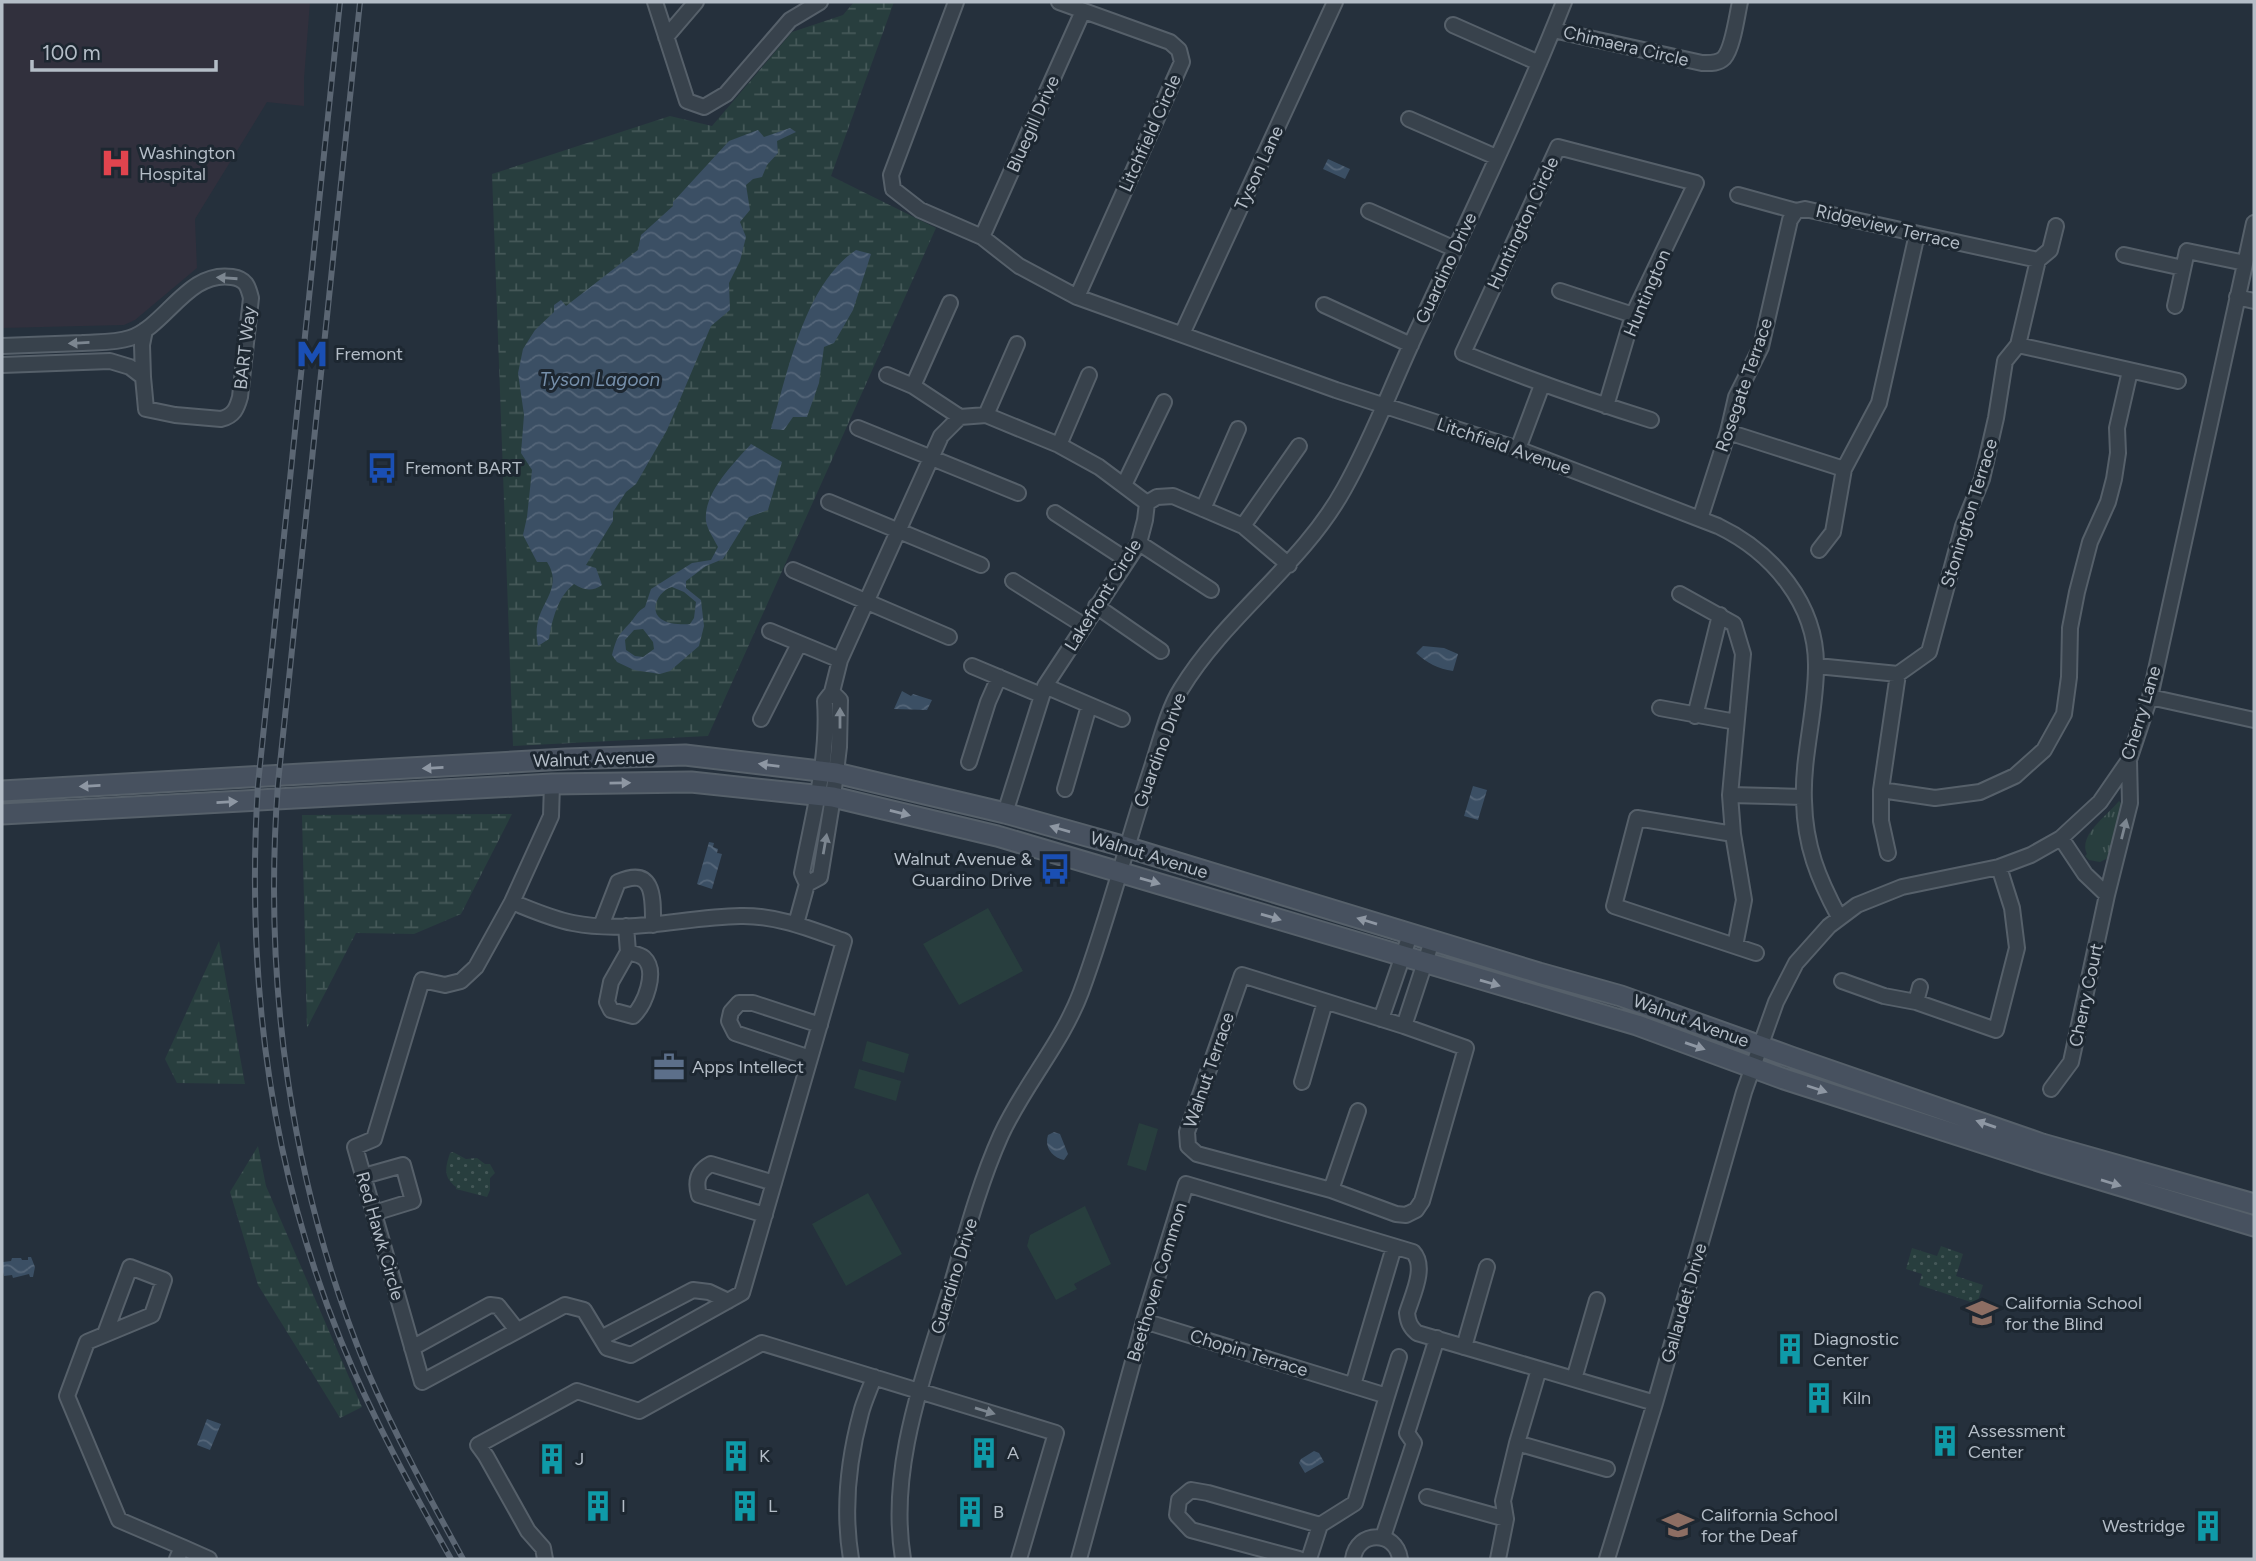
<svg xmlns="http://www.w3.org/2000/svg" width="2256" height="1561" viewBox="0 0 2256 1561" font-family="Figtree,sans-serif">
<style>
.medical{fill:#31303d}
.grass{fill:url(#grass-tufts)}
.wetland{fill:url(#wetland-marsh)}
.park{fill:url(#park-dots)}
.garden{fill:#283e3e}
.water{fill:url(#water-waves);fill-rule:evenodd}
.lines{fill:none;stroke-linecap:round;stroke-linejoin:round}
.minor-casing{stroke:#56606a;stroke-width:18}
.secondary-casing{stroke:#56606a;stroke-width:23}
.minor{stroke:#38424c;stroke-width:14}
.secondary{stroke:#47515f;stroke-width:19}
.rail-casing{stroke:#5b6673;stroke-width:6}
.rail{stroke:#1d2731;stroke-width:3.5;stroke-dasharray:10;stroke-linecap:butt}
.oneway{fill:#7c8690}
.oneway2{fill:#8e97a3}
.labels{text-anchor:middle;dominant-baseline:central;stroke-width:6;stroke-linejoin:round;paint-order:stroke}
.street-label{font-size:18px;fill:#b4bdc7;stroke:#1d2731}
.poi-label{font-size:18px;fill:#b4bdc7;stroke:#1d2731;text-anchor:start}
.water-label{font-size:19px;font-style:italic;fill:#768faa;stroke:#1d2731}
</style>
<defs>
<pattern id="grass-tufts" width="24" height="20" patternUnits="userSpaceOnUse" patternTransform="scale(1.75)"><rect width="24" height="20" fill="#283e3e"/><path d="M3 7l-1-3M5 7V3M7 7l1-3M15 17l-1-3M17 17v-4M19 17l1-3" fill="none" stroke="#455858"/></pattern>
<pattern id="wetland-marsh" width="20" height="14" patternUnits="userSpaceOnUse" patternTransform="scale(1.75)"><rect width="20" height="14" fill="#283e3e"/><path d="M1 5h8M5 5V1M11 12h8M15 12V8" fill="none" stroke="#455858"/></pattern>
<pattern id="park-dots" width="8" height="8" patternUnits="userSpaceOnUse" patternTransform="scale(1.75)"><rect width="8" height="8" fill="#283e3e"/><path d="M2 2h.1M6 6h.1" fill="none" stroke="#455858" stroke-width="1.8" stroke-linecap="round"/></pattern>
<pattern id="water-waves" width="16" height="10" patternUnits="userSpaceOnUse" patternTransform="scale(1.75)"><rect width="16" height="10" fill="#3b4f64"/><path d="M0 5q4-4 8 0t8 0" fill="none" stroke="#556679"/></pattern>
</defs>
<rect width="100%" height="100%" fill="#25303c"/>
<!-- medical -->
<path class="medical" d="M 2,2 L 310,2 L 304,79 L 304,106 L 267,102 L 195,219 L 197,268 L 135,320 L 124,325 L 2,328 Z"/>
<!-- grass -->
<path class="grass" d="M 2119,801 L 2123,805 L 2110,857 L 2100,862 L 2089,860 L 2085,856 L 2087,854 C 2078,835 2107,816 2119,801 Z"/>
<!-- wetland -->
<path class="wetland" d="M 854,2 L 894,2 L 831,176 L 936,228 L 708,736 L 513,746 L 492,174 L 670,116 L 712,126 L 792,32 L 843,15 Z
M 512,814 L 461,914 L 414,934 L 356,933 L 307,1028 L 302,815 Z
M 219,941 L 245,1084 L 177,1083 L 165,1059 Z
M 258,1146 L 266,1186 L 362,1407 L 340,1418 L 258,1285 L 230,1192 Z"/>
<!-- park -->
<path class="park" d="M 453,1152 L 466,1159 L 477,1158 L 485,1164 L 490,1164 L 495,1173 L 490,1178 L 490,1190 L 487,1197 L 456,1189 L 456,1187 C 443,1177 445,1168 450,1153 Z
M 1941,1246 L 1963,1254 L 1956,1276 L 1983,1285 L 1977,1304 L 1919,1285 L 1922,1274 L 1906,1269 L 1912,1248 L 1937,1256 Z"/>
<!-- garden -->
<path class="garden" d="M 988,908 L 1023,971 L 959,1005 L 923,944 Z
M 867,1041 L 909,1054 L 904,1073 L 862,1061 Z
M 859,1069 L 901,1081 L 896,1101 L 854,1088 Z
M 1139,1123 L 1158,1129 L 1146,1171 L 1127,1165 Z
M 868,1193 L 902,1254 L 846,1286 L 812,1224 Z
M 1085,1206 L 1111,1264 L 1074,1284 L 1077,1289 L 1056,1300 L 1027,1246 L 1030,1235 Z"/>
<!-- water -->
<path class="water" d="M 790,128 L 796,132 L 777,141 L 778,153 L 767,165 L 762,177 L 753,179 L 746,185 L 750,210 L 740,222 L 746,237 L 740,261 L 729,283 L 730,310 L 711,326 L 667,430 L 636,484 L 626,492 L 613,512 L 613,521 L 586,565 L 596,568 L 602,585 C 592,592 583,590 574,584 C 558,596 552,620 549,639 L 538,646 C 536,635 536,627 539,617 C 546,597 561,584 547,562 L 537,562 L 523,535 L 527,517 L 532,470 L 521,453 L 524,415 L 518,373 L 523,349 L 535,330 L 554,312 L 554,305 L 561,300 L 566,306 L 638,250 L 641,235 L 673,206 L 673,202 L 729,141 L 758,130 L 764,137 Z
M 1328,159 L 1350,169 L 1345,179 L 1323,169 Z
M 856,250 L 871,254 L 853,310 L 834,343 L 824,347 L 819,383 L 807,417 L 793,417 L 784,430 L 771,429 C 788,372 804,285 856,250 Z
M 751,444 L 782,462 L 768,510 L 749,517 L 723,559 L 706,566 L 686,581 L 686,588 L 701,600 L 704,626 L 699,646 L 670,671 L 660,674 L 634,670 L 617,662 L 612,655 C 617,637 617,637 629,624 C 636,617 636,612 645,607 L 651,589 L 692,563 L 711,560 L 718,547 C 714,539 707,529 706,521 C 703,493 734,463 751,444 ZM 672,587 L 684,592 L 696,602 L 694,618 L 690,624 C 682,625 668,624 661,619 C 648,609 660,590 672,587 ZM 643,629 L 653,642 L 654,649 L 643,657 L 635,656 L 626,650 L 625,640 L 634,630 Z
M 1423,646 L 1444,648 L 1458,654 L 1453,671 C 1438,669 1427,663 1416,653 Z
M 902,691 L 911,696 L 913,694 L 932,700 L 927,710 L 894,709 Z
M 1473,786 L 1487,790 L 1478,820 L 1464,816 Z
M 709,842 L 714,843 L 713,847 L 718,849 L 717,853 L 722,854 L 712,889 L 697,884 Z
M 1054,1132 L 1060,1134 L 1068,1154 L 1064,1160 C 1052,1157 1044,1147 1048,1135 Z
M 28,1257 L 31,1257 L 35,1267 L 33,1277 L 30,1277 L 29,1274 L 13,1278 L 12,1275 L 4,1276 L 2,1268 L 3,1262 L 11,1261 L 12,1258 L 21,1258 L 22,1260 L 28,1260 Z
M 207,1419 L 221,1424 L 210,1450 L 197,1445 Z
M 1314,1451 L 1319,1453 L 1324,1462 L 1305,1473 L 1299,1463 L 1301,1459 Z"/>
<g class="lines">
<defs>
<path id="minor" d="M 655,2 L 687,101 L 704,107 L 726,94 L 790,20 L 820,2
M 956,2 L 891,175 L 893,189 L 920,210 L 982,237 L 1019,266 L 1077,297 L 1336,390 L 1518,449 L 1718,526 C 1772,552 1817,604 1816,667 C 1816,712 1802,757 1804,801 C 1805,846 1818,878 1839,917
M 1059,2 L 1170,42 L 1179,50 L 1182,62 L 1077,297
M 1453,25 L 1539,63
M 1553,30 L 1702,63 C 1709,63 1718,64 1724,58 C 1733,48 1737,15 1740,2
M 666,37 L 696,2
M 1409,119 L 1496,157
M 1738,195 L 1796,211 L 1805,209 L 2038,260
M 1369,211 L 1455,249
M 982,237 L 1083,11
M 2124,255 L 2183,268
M 1560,291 L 1633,315
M 2237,297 L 2254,301
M 1324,305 L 1411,345
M 2175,306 L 2187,251 L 2245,263
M 1182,334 L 1335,2
M 2018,345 L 2178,381
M 2,346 C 29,345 55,344 82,343 C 98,342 115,343 130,338 C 166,326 188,270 232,277 C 246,279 248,286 251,298 L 240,397 C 237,408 234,416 221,419 L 175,415 L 146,409 L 143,377 L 130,367 L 110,361 L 2,365
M 887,375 L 913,386 L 960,417
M 143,377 L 142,345 L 145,330
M 913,386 L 950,303
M 1606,406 L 1633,315 L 1696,183 L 1558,147 L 1463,353 C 1525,378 1587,400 1651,420
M 986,415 L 1017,344
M 858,428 L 1018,493
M 1728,432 L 1844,469
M 1059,445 L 1089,375
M 1518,449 L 1542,385
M 1124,485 L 1164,402
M 829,502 L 981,565
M 1147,503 L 1157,497 L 1173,496 L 1243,526 L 1289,565
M 1203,509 L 1238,429
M 1055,513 L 1127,560
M 1700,519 L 1728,432 L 1736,397 L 1761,347 L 1790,220 L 1796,211
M 1243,526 L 1299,446
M 1139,543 L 1211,590
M 1819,550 L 1833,532 L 1844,469 L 1879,403 L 1917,234
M 793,570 L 949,637
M 1013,581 L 1083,625
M 1680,594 L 1734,624 L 1743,654 L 1730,795 L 1733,834 L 1744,900 L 1735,946
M 1096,606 L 1161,651
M 770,631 L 840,660
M 972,666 L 1041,695
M 1817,666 L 1898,674 L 1929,652 L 1963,526 L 1982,479 L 1996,418 L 2005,361 L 2018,345 L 2038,260 L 2050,250 L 2056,226
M 1045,686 L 1122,719
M 2150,697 L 2254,720
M 1660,708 L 1736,722
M 1695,716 L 1720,615
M 761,719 L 799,644
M 969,762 L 988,702 L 999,677
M 1065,789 L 1089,706
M 1881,790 L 1935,798 L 1980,792 L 2015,776 L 2044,750 L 2064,714 L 2069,677 L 2070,628 L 2077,592 L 2090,542 L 2108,502 L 2114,479 L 2118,453 L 2117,428 L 2130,371
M 1730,795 L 1803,797
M 1733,834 L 1637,818 L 1614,906 L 1756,953
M 2061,838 L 2085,874 L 2107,895
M 1888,853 L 1881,821 L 1881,790 L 1898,674
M 807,884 L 820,877 L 833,797 L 839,747 L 840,700 L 832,692
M 512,902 C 532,910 552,919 573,923 C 629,934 684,917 740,916 C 776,915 810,929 844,941 L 742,1293 L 631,1355 L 607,1348 L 584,1310 L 565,1305 L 422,1382 L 355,1147 L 374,1139 L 422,980 L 445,985 L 461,981 L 476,967 L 512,902 L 551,816 L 552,784
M 796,924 L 807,884 L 802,873 C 813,816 829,759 825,701 L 832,692 L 840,660 L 941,436 L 960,417 L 986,415 L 1059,445 L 1099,467 L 1147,503 L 1145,520 L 1139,543 L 1045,686 L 1005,813
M 601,926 L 618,882 C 655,866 653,898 653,925
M 626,926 L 628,952 C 633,954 639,954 644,958 C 658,971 645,1005 633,1016 L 611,1010 L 607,1002 L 611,982 L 628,952
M 1242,975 L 1404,1026 L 1466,1048 L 1422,1201 L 1416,1210 L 1406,1215 L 1396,1214 L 1331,1190 L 1197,1154 L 1188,1146 L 1187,1132 Z
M 1842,981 L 1884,996 L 1916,1002 L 1996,1030 L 2017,948 L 2012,908 L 1999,867
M 1916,1002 L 1920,987
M 1381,1019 L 1410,935
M 1404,1026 L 1432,941
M 810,1058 L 735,1033 L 729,1021 L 731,1012 L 739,1003 L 753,1003 L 820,1025
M 1302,1082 L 1325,1002
M 2051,1089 L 2071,1062 L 2107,895 L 2130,803 L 2129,760
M 364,1176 L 403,1165 L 413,1201 L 374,1213
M 1331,1190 L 1358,1111
M 765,1215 L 699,1195 C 695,1181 698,1171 711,1164 L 774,1183
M 1144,1321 L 1387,1396 L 1355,1503 L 1320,1525 L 1309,1559
M 105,1334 L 130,1267 L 164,1280 L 152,1315 L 87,1342 L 67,1396 L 119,1520 L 182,1547 L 177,1559
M 601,1338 L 693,1290 L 709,1292 L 728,1301
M 1464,1347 L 1487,1267
M 412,1348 L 490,1305 L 498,1306 L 517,1330
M 1574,1379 L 1597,1300
M 1353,1385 L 1394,1247
M 1387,1396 L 1399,1357
M 1517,1443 L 1607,1469
M 1427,1497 L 1506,1519
M 1383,1537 L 1414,1443 L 1407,1433 L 1437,1338
M 182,1547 L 209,1559
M 545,1559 L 543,1548 L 528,1531 L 486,1456 L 478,1445 L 577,1391 L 639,1411 L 762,1343 L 1056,1433 L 1019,1559
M 851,1559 C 843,1510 848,1461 861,1413 C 864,1401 870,1389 874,1377
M 903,1559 C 888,1467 924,1377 950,1290 C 965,1238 979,1184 1001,1135 C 1024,1085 1062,1043 1081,992 C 1108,919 1127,843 1151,770 C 1159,746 1168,709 1181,689 C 1226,615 1302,565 1344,489 C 1374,436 1394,379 1420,325 C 1469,218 1521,111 1564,2
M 1079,1559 L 1144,1321 L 1186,1184 L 1413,1252 C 1427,1267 1412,1296 1407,1313 C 1408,1322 1410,1327 1417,1333 L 1655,1403
M 1299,1559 L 1191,1530 L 1177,1515 L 1179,1500 L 1191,1490 L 1208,1493 L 1320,1525
M 1353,1559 C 1357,1530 1396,1530 1400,1559
M 1498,1559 L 1506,1519 L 1503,1501 L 1517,1443 L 1539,1369
M 1607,1559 L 1655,1403 L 1744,1092 L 1776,1002 L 1796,963 L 1829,926 L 1857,905 L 1902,887 L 1999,867 L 2031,855 L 2061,838 L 2100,802 L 2129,760 L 2150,697 L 2254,223"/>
<path id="secondary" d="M 2,791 L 566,759 L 685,755 L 836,773 L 1005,813 L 1126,847 L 1539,973 L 1621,996 L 1791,1057 L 2042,1144 L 2254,1204
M 2,814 L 552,784 L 691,782 L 833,797 L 997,836 L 1637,1025 L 1784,1079 L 2045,1163 L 2254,1226"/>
</defs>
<!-- minor casing -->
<use href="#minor" class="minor-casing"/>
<!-- secondary casing -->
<use href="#secondary" class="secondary-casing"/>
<!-- minor -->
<use href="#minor" class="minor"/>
<!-- secondary -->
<use href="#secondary" class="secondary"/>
<defs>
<path id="rail" d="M 340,2 L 258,784 C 246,973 269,1164 341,1341 C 372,1417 411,1488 451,1559
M 360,2 L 278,783 C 263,983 290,1183 367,1370 C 395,1435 429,1497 463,1559"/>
</defs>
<!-- rail casing -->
<use href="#rail" class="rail-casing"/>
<!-- rail -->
<use href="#rail" class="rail"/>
</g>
<!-- one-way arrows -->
<defs><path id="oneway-solid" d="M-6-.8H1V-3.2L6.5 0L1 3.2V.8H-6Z" transform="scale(1.75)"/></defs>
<g class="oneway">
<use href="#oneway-solid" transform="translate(227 278) rotate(-176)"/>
<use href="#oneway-solid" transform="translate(79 343) rotate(177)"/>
<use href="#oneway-solid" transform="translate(840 718) rotate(-90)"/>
<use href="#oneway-solid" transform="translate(2124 829) rotate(-76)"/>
<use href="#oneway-solid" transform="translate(825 844) rotate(-80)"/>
<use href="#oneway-solid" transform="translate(985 1411) rotate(17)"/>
</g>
<g class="oneway2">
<use href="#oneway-solid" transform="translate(769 765) rotate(-173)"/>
<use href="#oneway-solid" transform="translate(433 768) rotate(177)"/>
<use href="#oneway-solid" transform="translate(620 783) rotate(-1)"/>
<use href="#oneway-solid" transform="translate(90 786) rotate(177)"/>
<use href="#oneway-solid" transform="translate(227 802) rotate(-3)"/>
<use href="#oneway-solid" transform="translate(900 813) rotate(14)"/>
<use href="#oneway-solid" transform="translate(1060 829) rotate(-164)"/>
<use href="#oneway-solid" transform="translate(1150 881) rotate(16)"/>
<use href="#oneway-solid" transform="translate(1271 917) rotate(16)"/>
<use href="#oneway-solid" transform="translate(1367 921) rotate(-163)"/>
<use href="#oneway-solid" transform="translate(1490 983) rotate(16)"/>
<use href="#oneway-solid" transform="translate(1695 1046) rotate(19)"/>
<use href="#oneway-solid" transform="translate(1817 1089) rotate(18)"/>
<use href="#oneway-solid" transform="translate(1986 1124) rotate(-161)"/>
<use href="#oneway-solid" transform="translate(2111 1183) rotate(17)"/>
</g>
<!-- icons -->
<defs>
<symbol id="hospital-bare" viewBox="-9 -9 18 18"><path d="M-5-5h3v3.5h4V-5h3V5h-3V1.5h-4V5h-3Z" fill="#e0444e" stroke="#1d2731" stroke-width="2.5" paint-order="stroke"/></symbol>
<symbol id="metro-bare" viewBox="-9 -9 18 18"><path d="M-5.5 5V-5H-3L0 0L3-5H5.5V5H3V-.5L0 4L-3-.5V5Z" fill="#1a4fb4" stroke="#1d2731" stroke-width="2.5" paint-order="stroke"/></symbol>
<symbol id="bus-bare" viewBox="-9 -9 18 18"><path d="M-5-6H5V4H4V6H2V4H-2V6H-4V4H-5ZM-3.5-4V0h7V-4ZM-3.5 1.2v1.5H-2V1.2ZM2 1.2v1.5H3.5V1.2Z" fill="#1a4fb4" stroke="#1d2731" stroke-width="2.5" paint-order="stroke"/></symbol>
<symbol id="office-bare" viewBox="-9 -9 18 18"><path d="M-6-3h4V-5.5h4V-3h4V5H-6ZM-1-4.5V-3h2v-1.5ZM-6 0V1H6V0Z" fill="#5c6f8a" stroke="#1d2731" stroke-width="2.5" paint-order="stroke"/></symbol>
<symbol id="school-bare" viewBox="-9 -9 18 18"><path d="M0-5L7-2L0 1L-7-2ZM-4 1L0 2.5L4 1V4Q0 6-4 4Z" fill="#8d6e63" stroke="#1d2731" stroke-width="2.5" paint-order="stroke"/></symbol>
<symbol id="building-bare" viewBox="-9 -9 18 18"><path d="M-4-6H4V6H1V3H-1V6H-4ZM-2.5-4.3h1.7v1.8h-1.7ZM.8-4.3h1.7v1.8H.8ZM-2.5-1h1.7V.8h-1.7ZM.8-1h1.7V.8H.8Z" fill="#0f9aa8" stroke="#1d2731" stroke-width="2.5" paint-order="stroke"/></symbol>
</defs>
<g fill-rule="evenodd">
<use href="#hospital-bare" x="94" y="141" width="44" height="44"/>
<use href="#metro-bare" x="290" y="332" width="44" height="44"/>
<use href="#bus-bare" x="360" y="446" width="44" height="44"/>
<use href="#bus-bare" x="1033" y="847" width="44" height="44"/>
<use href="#office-bare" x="647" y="1045" width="44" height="44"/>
<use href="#school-bare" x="1960" y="1291" width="44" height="44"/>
<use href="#building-bare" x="1768" y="1327" width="44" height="44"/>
<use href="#building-bare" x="1797" y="1376" width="44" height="44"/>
<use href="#building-bare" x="1923" y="1419" width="44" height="44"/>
<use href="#building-bare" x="962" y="1431" width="44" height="44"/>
<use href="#building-bare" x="714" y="1434" width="44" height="44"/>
<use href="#building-bare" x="530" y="1437" width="44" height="44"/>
<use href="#building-bare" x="576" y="1484" width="44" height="44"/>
<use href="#building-bare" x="723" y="1484" width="44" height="44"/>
<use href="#building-bare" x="948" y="1490" width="44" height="44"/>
<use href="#school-bare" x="1656" y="1503" width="44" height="44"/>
<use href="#building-bare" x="2186" y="1504" width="44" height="44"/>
</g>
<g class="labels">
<!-- street labels -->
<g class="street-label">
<text transform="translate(1626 46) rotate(13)">Chimaera Circle</text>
<text transform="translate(1033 124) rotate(-66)">Bluegill Drive</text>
<text transform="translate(1150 133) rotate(-66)">Litchfield Circle</text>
<text transform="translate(1259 168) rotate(-65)">Tyson Lane</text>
<text transform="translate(1523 223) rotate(-65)">Huntington Circle</text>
<text transform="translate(1888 227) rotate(13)">Ridgeview Terrace</text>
<text transform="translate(1446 268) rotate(-65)">Guardino Drive</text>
<text transform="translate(1647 293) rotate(-67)">Huntington</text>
<text transform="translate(245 348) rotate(-84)">BART Way</text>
<text transform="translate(1744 385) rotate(-71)">Rosegate Terrace</text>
<text transform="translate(1504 446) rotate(19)">Litchfield Avenue</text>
<text transform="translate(1969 513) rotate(-73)">Stonington Terrace</text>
<text transform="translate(1103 595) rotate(-58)">Lakefront Circle</text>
<text transform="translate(2141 713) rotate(-73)">Cherry Lane</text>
<text transform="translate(1160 750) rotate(-70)">Guardino Drive</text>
<text transform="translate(594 759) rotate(-2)">Walnut Avenue</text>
<text transform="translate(1149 855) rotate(17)">Walnut Avenue</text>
<text transform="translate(2086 995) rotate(-78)">Cherry Court</text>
<text transform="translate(1691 1021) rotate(20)">Walnut Avenue</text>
<text transform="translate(1209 1070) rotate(-71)">Walnut Terrace</text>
<text transform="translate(380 1236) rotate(74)">Red Hawk Circle</text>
<text transform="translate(954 1276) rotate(-73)">Guardino Drive</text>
<text transform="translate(1157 1282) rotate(-73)">Beethoven Common</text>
<text transform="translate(1684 1303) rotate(-74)">Gallaudet Drive</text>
<text transform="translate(1249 1353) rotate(17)">Chopin Terrace</text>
</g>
<!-- poi labels -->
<g class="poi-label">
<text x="139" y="153">Washington<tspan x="139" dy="21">Hospital</tspan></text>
<text x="335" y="354">Fremont</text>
<text x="405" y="468">Fremont BART</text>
<text x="1032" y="859" text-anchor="end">Walnut Avenue &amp;<tspan x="1032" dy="21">Guardino Drive</tspan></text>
<text x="692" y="1067">Apps Intellect</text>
<text x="2005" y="1303">California School<tspan x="2005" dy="21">for the Blind</tspan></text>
<text x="1813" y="1339">Diagnostic<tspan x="1813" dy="21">Center</tspan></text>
<text x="1842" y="1398">Kiln</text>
<text x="1968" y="1431">Assessment<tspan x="1968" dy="21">Center</tspan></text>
<text x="1007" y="1453">A</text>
<text x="759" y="1456">K</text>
<text x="575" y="1459">J</text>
<text x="621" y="1506">I</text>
<text x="768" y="1506">L</text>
<text x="993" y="1512">B</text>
<text x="1701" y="1515">California School<tspan x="1701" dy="21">for the Deaf</tspan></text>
<text x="2185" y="1526" text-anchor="end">Westridge</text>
</g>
<!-- water labels -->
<g class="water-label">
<text x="600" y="379">Tyson Lagoon</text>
</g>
</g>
<!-- border -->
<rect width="2256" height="1561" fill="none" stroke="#b4bdc7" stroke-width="7"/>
<!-- scale -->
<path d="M32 60v10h184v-10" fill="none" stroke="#b4bdc7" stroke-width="3.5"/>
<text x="42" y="60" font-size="21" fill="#b4bdc7" stroke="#1d2731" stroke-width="5" paint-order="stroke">100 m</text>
</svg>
